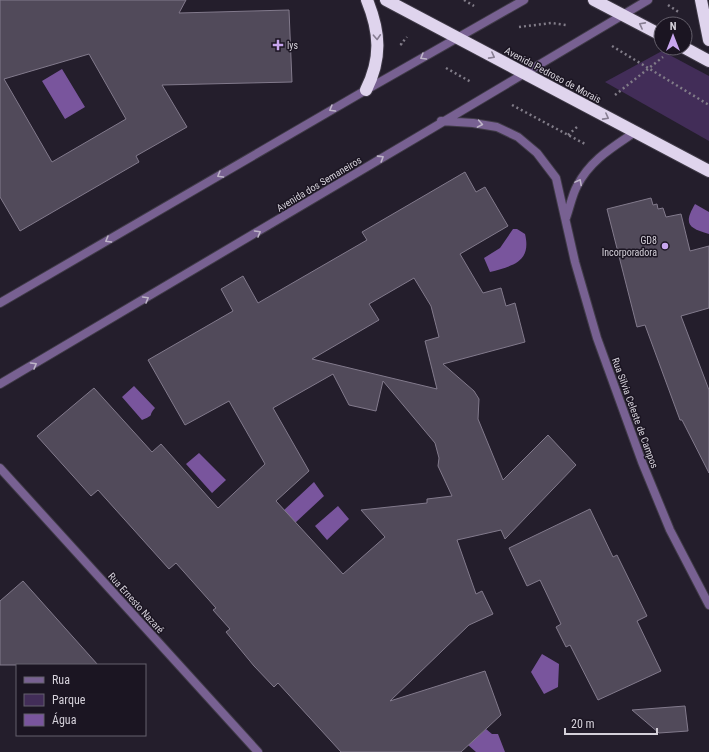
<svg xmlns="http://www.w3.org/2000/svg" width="709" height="752" viewBox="0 0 709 752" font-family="'Roboto Condensed',sans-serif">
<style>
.green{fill:#422d58}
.water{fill:#79559d}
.building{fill:#514a5a;stroke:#827a8c;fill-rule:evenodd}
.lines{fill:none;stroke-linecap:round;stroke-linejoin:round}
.street-casing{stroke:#403b48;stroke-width:10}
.highway-casing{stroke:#403b48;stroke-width:14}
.path{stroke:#817c88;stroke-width:2.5;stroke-dasharray:2 3;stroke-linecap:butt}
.street{stroke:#786192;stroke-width:8}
.highway{stroke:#dfd4ed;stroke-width:12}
.oneway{stroke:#877e92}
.oneway2{stroke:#beb5c8}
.poi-dot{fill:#c8a6ef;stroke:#1b1522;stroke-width:1.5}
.labels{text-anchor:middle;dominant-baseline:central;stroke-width:3;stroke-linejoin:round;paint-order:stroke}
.poi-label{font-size:10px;fill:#d5d1da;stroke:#1b1522;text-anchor:start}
.street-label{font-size:10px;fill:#d5d1da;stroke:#1b1522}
</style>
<rect width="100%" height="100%" fill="#241e2c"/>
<!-- green -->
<path class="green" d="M 662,51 L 709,76 L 709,141 L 605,82 Z"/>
<!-- water -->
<path class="water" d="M 62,69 L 85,107 L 65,119 L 42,81 Z
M 695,204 L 709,212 L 709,234 C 687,228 684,223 695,204 Z
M 513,229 L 517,229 L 525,234 C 532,263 511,266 490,272 L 484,258 L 500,248 Z
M 134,386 L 155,408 C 147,417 156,414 142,420 L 122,397 Z
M 199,453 L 226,480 L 212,493 L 186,464 Z
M 314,482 L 324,496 L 295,523 L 283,511 Z
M 338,506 L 349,519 L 327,540 L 315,526 Z
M 542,654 L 559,664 L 558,687 L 544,694 L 531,672 Z
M 486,729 L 492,734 L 498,734 L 505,752 L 476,752 L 468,745 Z"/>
<!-- building -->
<path class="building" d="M 0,0 L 186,0 L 179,13 L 289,10 L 292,82 L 162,85 L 187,127 L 136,156 L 139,162 L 20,231 L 0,197 ZM 89,54 L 126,119 L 52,162 L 4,79 Z
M 465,172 L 476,192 L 485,187 L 508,226 L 460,254 L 483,293 L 501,288 L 506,306 L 515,303 L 525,342 L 443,364 L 474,391 L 479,399 L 478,419 L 503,480 L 548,435 L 576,465 L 505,539 L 501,530 L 457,540 L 476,594 L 482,591 L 493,614 L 469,625 L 390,701 L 485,671 L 501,715 L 461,752 L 341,752 L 278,683 L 274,687 L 254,666 L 226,632 L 230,629 L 213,610 L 216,608 L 176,563 L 169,569 L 98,490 L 91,496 L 37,436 L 94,388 L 152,452 L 161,444 L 218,508 L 265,464 L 229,401 L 185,425 L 148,360 L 233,311 L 221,289 L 243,276 L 258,303 L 367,240 L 362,232 ZM 414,278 L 431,306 L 439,337 L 425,341 L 437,389 L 312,359 L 379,320 L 369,304 ZM 333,374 L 349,405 L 376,411 L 383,381 L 435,443 L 439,458 L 438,466 L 452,496 L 427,499 L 427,503 L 361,510 L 385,537 L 343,574 L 276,501 L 309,471 L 273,408 Z
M 651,198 L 653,205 L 657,204 L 658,209 L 663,208 L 666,217 L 681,214 L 690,251 L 709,246 L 709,308 L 681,316 L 709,390 L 709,473 L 682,420 L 680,420 L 645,325 L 637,327 L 607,209 Z
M 590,509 L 613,557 L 617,555 L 647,616 L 637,621 L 661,671 L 598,700 L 570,645 L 566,647 L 556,627 L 561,624 L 540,580 L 527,586 L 509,548 Z
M 23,581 L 98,665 L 0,665 L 0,601 Z
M 685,706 L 688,731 L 659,733 L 632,710 Z"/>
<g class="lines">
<defs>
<path id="street" d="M 441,121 L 473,123 L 497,127 L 518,137 L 537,153 L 556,178 L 575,262 L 597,338 L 642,462 L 670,530 L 709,605
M 566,218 C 570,207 572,195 577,186 C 590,160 613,147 635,132
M 0,303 L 366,90 L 524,0
M 0,384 C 217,257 432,128 648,0
M 0,468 L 258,752"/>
<path id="highway" d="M 386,0 L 709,171
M 594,0 L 661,35
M 701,0 L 709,40
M 685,48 L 709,61
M 366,90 C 382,58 380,32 367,0"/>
</defs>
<!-- street casing -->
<use href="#street" class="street-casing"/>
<!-- highway casing -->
<use href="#highway" class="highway-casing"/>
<!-- path -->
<path class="path" d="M 464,0 L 474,6
M 668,5 L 680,13
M 519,27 L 551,23 L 566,25
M 402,45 L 401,44 L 407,37
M 612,46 L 709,105
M 446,68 L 471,82
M 615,95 L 663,57
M 512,105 L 585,144
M 568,135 L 577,127"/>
<!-- street -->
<use href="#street" class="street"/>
<!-- highway -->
<use href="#highway" class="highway"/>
</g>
<!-- one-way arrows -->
<defs><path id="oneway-chevron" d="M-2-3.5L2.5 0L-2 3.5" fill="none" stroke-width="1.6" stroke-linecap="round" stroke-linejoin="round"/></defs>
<g class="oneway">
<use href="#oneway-chevron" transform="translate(642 25) rotate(-152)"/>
<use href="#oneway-chevron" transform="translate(377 37) rotate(87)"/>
<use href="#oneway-chevron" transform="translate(492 56) rotate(28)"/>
<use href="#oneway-chevron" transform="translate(606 117) rotate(28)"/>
</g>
<g class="oneway2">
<use href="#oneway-chevron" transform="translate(423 57) rotate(150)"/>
<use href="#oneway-chevron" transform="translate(332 109) rotate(150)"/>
<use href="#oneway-chevron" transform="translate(480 124) rotate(10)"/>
<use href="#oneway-chevron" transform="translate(381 158) rotate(-32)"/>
<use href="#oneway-chevron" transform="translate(220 175) rotate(150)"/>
<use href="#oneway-chevron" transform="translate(579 182) rotate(-62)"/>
<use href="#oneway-chevron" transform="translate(258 233) rotate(-30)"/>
<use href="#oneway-chevron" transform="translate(108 240) rotate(150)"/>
<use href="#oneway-chevron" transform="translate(146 299) rotate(-30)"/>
<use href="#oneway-chevron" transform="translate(34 365) rotate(-30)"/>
</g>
<!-- markers -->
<g class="poi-dot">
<path d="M276 39h4v4h4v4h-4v4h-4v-4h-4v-4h4z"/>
<circle cx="665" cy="246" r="4"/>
</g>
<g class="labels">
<!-- poi labels -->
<g class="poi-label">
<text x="287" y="45">lys</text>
<text x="657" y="240" text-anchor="end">GD8<tspan x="657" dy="12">Incorporadora</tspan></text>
</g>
<!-- street labels -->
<g class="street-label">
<text transform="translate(553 75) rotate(28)">Avenida Pedroso de Morais</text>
<text transform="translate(319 184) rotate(-31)">Avenida dos Semaneiros</text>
<text transform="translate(635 413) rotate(70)">Rua Silvia Celeste de Campos</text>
<text transform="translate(136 603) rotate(48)">Rua Ernesto Nazaré</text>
</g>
</g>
<!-- legend -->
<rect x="16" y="664" width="130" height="72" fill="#1b1522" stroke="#65606c"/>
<rect x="24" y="677" width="20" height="6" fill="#786192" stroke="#65606c"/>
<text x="52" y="684" font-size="12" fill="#d5d1da">Rua</text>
<rect x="24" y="694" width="20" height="12" fill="#422d58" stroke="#65606c"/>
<text x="52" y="704" font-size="12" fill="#d5d1da">Parque</text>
<rect x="24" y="714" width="20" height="12" fill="#79559d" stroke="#65606c"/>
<text x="52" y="724" font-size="12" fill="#d5d1da">Água</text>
<!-- north arrow -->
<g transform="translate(673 36)"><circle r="19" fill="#1b1522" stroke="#65606c"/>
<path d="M0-3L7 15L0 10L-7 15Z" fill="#c8a6ef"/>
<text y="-6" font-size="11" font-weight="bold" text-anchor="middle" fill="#d5d1da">N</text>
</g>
<!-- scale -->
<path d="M565 728v6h92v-6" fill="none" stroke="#d5d1da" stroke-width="2"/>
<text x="571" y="728" font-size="12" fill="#d5d1da" stroke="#1b1522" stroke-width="3" paint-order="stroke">20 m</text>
</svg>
